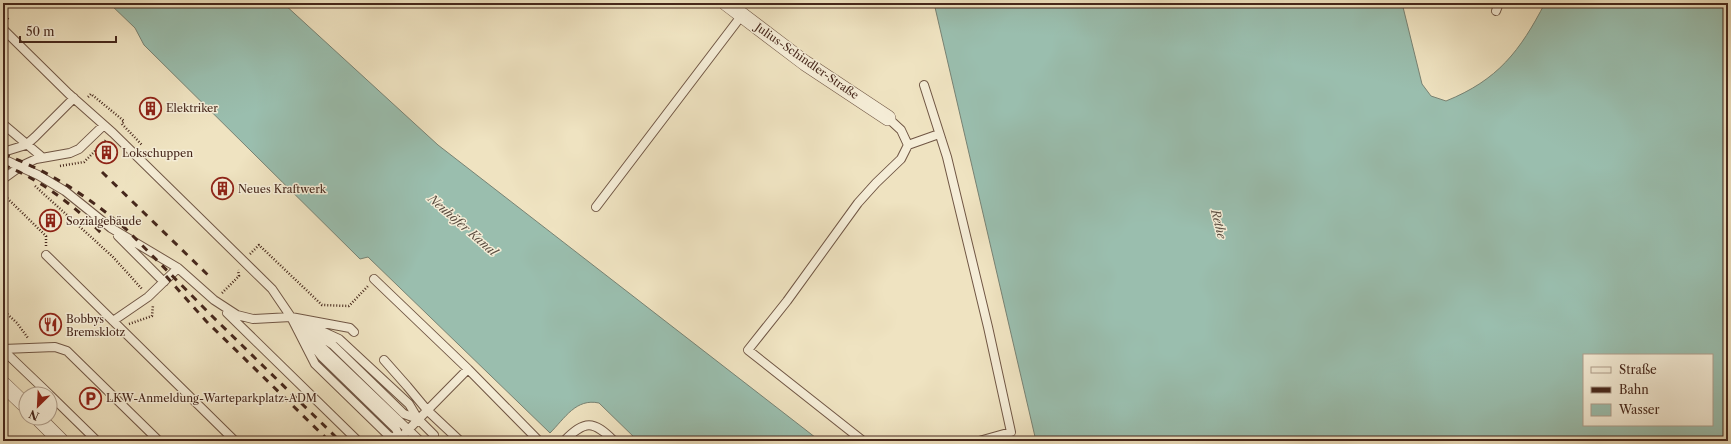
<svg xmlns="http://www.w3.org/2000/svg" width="1731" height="444" viewBox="0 0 1731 444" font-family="'Libre Caslon Text',serif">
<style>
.water{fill:#9abeae;stroke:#788273;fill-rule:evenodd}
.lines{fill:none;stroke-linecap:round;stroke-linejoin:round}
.lane-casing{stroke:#705644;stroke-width:10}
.street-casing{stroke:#705644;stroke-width:16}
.path{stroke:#46271b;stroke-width:2.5;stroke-dasharray:1 2;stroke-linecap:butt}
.lane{stroke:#f5edd7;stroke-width:8}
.street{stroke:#f5edd7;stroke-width:15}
.rail{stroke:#46271b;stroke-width:3;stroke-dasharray:7 7;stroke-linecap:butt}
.labels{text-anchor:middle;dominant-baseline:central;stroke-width:3;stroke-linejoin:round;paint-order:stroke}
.street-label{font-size:11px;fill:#46271b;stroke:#f5edd7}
.poi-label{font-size:11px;fill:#46271b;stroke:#f5edd7;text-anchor:start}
.water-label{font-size:12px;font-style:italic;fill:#5b4d40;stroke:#f5edd7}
</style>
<rect width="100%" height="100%" fill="#efe3c1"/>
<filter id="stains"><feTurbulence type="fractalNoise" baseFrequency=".005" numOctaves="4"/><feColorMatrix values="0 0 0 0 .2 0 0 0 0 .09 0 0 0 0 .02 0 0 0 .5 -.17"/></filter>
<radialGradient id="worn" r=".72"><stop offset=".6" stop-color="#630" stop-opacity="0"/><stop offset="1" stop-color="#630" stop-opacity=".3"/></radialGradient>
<!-- water -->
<path class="water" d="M 109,3 L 283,3 L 438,145 L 820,441 L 638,441 L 599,403 C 576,398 565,418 550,433 L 368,257 L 360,259 L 144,45 L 135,28 Z
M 934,3 L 1402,3 L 1422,84 L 1431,96 L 1446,101 C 1498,80 1520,51 1545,3 L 1728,3 L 1728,441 L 1036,441 ZM 1584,355 L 1712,355 L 1712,425 L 1584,425 Z"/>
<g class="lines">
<defs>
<path id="lane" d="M 1496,11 L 1499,3
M 3,29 L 69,94 L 113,133 L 272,289 L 291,317 L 350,328 L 354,332
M 924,85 L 947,157 L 988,327 L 1011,432 L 979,441
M 3,124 L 42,157
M 908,145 L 939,134
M 3,152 L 26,145 L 35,137 L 74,98
M 3,159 L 38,175 L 65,191 L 111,228 L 178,268 L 214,300 L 237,315 L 253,319 L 291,317 L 315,364 L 389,436 L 402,441
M 3,179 L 21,166 L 36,159 L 70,153 L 79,149 L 104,125
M 596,207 L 742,15
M 118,236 L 164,282
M 46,255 L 235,441
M 374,279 L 468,369 L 539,441
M 227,313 L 358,441
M 293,319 L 333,345 L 404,414 L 418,419
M 113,321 L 148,297 L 178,268
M 304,323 L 339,339 L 409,404 L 418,419 L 434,435
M 305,331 L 420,441
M 304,334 L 322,357 L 396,429 L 400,439
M 3,349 L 55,347 L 67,351 L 159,441
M 3,350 L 49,394
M 384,360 L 407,386 L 427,410 L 460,441
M 50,395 L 97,441
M 405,433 L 468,369
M 564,441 C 585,420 593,420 614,441
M 863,441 L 748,350 L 787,301 L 858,203 L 876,183 L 901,159 L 908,145 L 901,130 L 888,118"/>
<path id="street" d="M 726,3 L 805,63 L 888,118
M 3,384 L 26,406
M 38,418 L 61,441"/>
</defs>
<!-- lane casing -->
<use href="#lane" class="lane-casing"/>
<!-- street casing -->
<use href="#street" class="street-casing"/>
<!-- path -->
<path class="path" d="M 3,8 L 5,16 L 9,20
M 88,97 L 91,94 L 124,121 L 121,124
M 3,110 L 7,114
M 122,124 L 142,145
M 60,166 L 84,162 L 107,139
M 35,186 L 113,257 L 142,289
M 3,194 L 46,236 L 46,247
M 250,254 L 259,245 L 322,305 L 349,306 L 368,286
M 222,293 L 239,276 L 238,270
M 3,310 L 17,323 L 28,338
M 129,324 L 152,316 L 153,305"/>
<!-- lane -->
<use href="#lane" class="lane"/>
<!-- street -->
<use href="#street" class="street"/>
<!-- rail -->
<path class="rail" d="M 3,154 C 49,171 89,197 126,229 L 212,316 L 340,441
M 3,165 C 42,180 76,207 105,237
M 102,172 L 210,277
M 166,276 L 206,321 L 329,441"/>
</g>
<!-- icons -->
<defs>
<symbol id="building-ring" viewBox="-11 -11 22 22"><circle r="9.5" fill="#f5edd7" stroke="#8f2418" stroke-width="1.5"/><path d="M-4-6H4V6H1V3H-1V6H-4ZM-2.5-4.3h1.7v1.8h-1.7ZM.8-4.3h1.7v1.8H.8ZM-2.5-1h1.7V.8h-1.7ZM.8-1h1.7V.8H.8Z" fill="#8f2418"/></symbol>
<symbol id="restaurant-ring" viewBox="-11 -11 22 22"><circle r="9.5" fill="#f5edd7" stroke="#8f2418" stroke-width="1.5"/><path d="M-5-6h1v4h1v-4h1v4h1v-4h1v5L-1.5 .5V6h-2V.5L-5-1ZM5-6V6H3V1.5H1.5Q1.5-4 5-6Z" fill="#8f2418"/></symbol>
<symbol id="parking-ring" viewBox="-11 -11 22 22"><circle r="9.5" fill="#f5edd7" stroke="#8f2418" stroke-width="1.5"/><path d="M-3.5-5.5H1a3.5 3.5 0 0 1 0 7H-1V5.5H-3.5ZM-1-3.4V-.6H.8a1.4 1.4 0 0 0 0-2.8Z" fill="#8f2418"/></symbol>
</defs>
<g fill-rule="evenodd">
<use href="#building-ring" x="138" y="96" width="25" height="25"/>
<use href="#building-ring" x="94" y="140" width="25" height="25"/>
<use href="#building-ring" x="210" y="176" width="25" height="25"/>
<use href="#building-ring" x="38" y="208" width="25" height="25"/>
<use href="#restaurant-ring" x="38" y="312" width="25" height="25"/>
<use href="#parking-ring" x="78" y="386" width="25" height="25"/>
</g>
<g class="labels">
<!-- street labels -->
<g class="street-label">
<text transform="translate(807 61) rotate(35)">Julius-Schindler-Straße</text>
</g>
<!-- poi labels -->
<g class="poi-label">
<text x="166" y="108">Elektriker</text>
<text x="122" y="153">Lokschuppen</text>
<text x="238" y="189">Neues Kraftwerk</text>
<text x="66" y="221">Sozialgebäude</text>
<text x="66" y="319">Bobbys<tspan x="66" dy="13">Bremsklotz</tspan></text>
<text x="106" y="398">LKW-Anmeldung-Warteparkplatz-ADM</text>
</g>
<!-- water labels -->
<g class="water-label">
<text transform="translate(1219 224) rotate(76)">Rethe</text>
<text transform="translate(463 225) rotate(41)">Neuhöfer Kanal</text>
</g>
</g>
<!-- margin -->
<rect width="1731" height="444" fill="none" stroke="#efe3c1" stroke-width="16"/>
<rect x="4" y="4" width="1723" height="436" fill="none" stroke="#46271b" stroke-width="2"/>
<rect x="8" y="8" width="1715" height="428" fill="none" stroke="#46271b"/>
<!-- legend -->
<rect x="1583" y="354" width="130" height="72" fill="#f5edd7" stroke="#af9e8c"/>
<rect x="1591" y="367" width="20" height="6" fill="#f5edd7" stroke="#af9e8c"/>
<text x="1619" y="374" font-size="12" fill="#46271b">Straße</text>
<rect x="1591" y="387" width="20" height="6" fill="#46271b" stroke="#af9e8c"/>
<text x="1619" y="394" font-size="12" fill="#46271b">Bahn</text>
<rect x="1591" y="404" width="20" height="12" fill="#9abeae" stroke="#af9e8c"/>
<text x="1619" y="414" font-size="12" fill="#46271b">Wasser</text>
<!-- north arrow -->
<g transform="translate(38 406) rotate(204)"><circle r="19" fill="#f5edd7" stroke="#af9e8c"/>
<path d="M0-3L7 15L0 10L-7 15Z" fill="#8f2418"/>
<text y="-6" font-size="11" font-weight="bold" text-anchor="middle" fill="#46271b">N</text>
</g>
<!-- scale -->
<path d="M20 36v6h96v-6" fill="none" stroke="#46271b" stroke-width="2"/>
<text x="26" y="36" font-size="12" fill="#46271b" stroke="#f5edd7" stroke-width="3" paint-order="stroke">50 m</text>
<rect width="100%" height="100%" filter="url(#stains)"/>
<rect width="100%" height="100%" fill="url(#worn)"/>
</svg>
